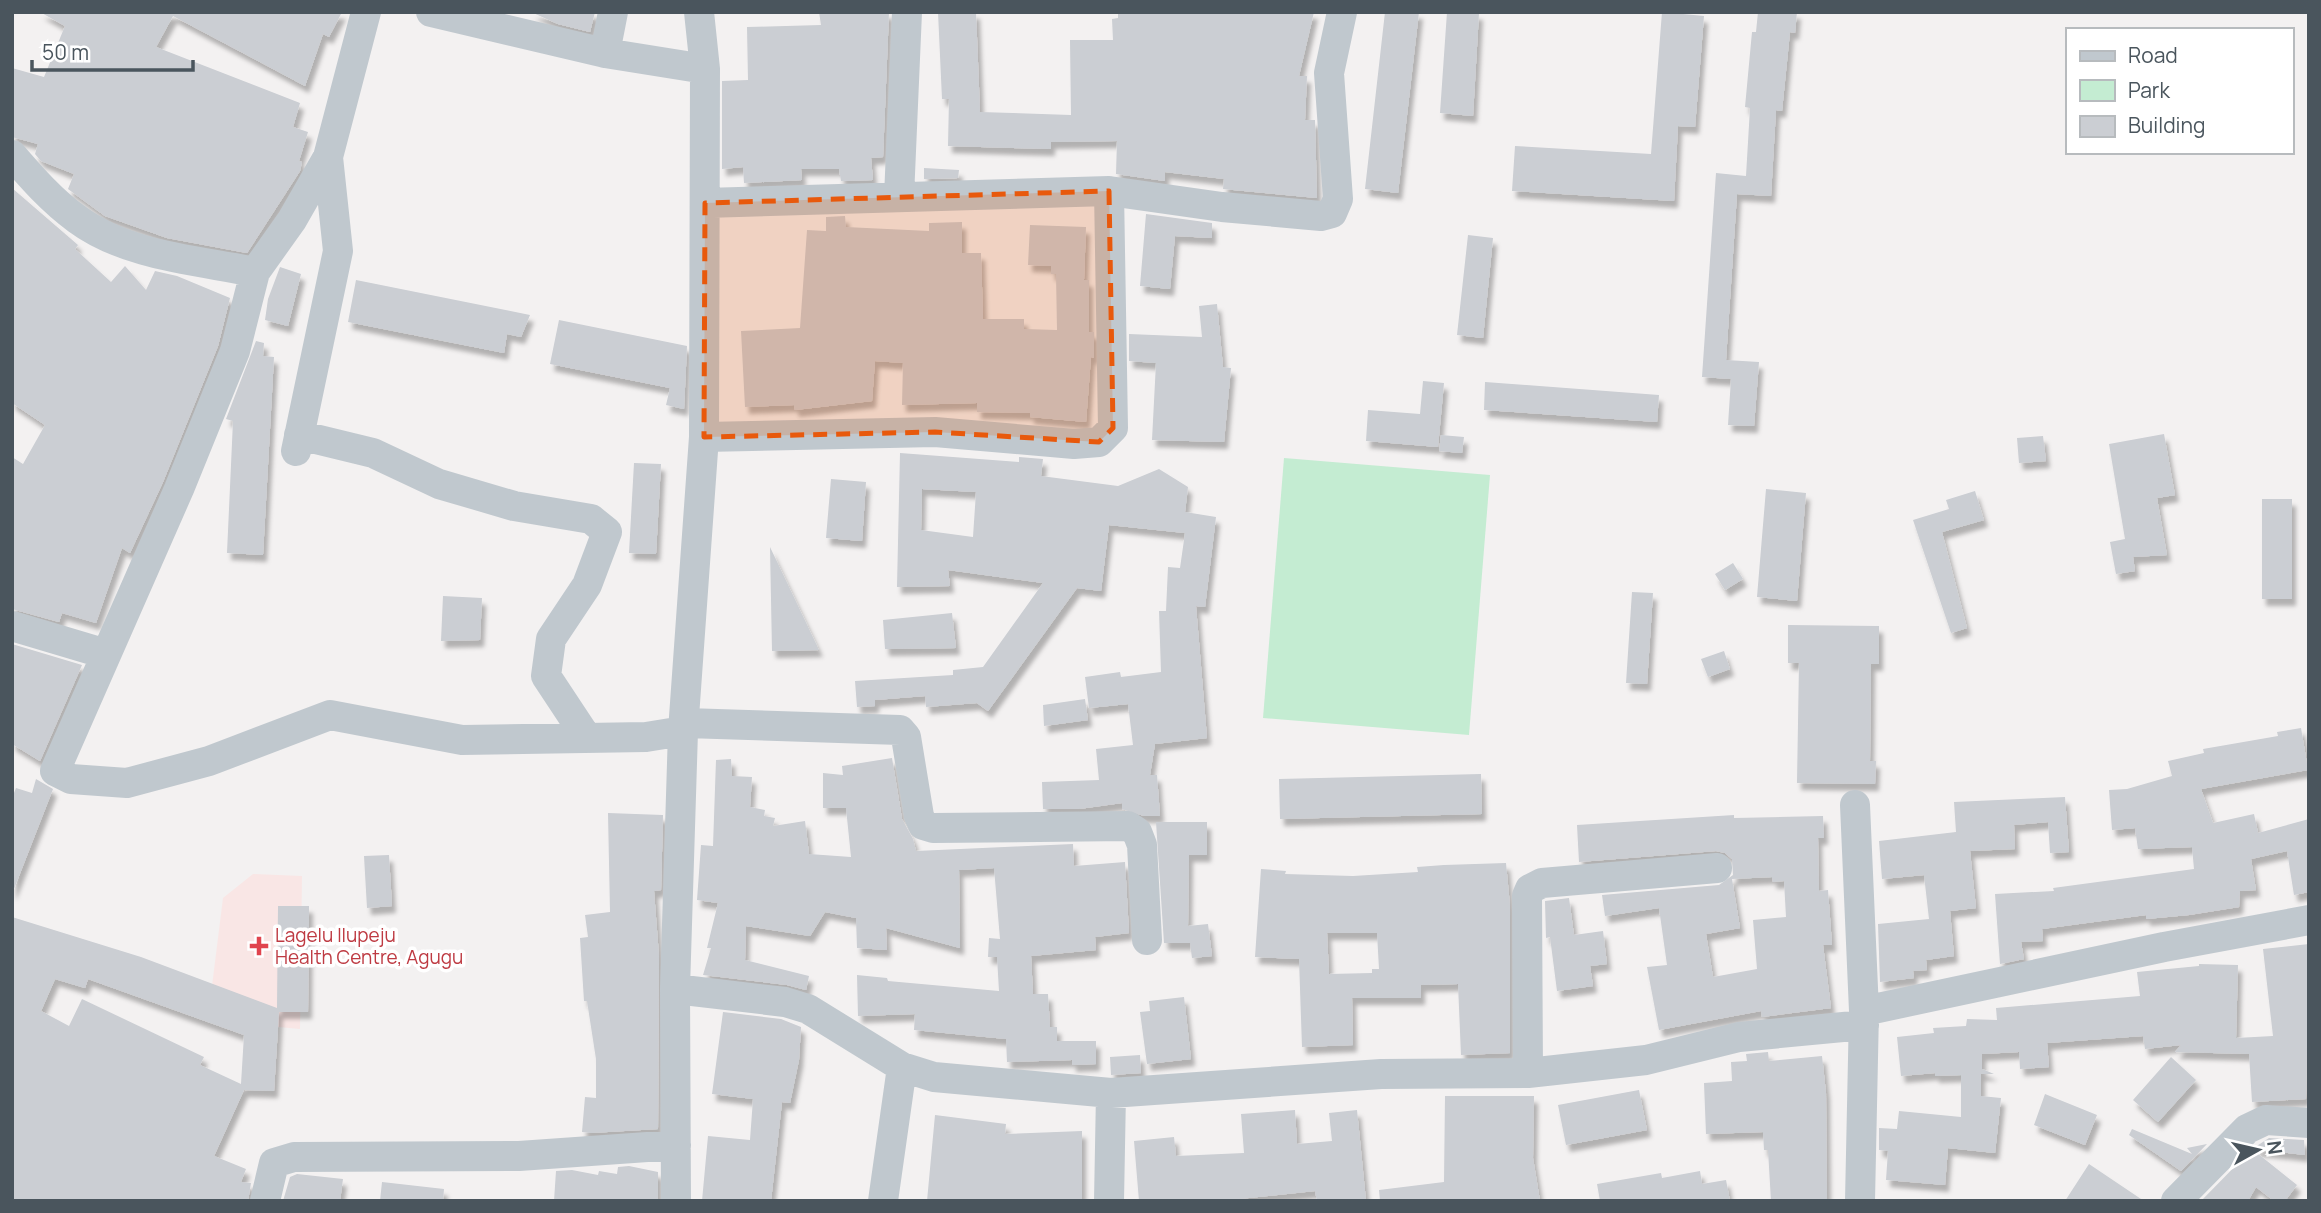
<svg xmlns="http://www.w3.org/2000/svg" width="2321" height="1213" viewBox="0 0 2321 1213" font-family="Manrope,sans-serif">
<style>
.medical{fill:#f9e6e5}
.green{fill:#c4ecd2}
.building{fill:#cbced3;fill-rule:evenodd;filter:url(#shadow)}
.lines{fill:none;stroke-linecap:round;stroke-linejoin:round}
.minor{stroke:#c0c8ce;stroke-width:30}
.marked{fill:#e8590c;fill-opacity:0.2;stroke:#e8590c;stroke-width:5;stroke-dasharray:14 9;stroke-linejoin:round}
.health-dot{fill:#e0444e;stroke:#fff;stroke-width:2.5}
.labels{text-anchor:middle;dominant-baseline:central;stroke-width:7;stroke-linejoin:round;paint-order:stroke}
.health-label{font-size:19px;fill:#be3a42;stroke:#fff;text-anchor:start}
</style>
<defs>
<filter id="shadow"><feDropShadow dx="4" dy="7" stdDeviation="2" flood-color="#0004"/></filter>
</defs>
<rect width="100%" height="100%" fill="#f3f1f1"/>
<!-- medical -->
<path class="medical" d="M 253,874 L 302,876 L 300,1029 L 245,1024 L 211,994 L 223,898 Z"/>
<!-- green -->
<path class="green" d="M 1284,458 L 1490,475 L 1469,735 L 1263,718 Z"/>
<!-- building -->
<path class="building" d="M 40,12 L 342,12 L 329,37 L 323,34 L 305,86 L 173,16 L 156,47 L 300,103 L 293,127 L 308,132 L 299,161 L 302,162 L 300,171 L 247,253 L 167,238 L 105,216 L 68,189 L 74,174 L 41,161 L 35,154 L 38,144 L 12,137 L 12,68 L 44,77 L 65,26 Z
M 531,12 L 595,12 L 590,32 L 558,24 Z
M 819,12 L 889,12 L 883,157 L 871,158 L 873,180 L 841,181 L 839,169 L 801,169 L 802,180 L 744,183 L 743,167 L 722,169 L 722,81 L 748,80 L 747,27 L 821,25 Z
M 938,12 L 976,12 L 980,112 L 1071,115 L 1070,40 L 1113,40 L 1112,19 L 1118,18 L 1118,12 L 1314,12 L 1299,76 L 1307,76 L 1305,120 L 1315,120 L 1317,198 L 1223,189 L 1224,179 L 1165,172 L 1165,181 L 1116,174 L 1117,141 L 1051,142 L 1051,149 L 948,146 L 949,99 L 942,99 Z
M 1385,12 L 1419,12 L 1398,193 L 1365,189 Z
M 1447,12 L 1479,13 L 1473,116 L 1440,113 Z
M 1662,12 L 1704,16 L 1695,127 L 1678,126 L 1674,201 L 1512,191 L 1515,146 L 1651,154 Z
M 1758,12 L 1797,12 L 1795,33 L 1790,32 L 1782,111 L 1776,110 L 1771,196 L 1737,194 L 1726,360 L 1759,362 L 1754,426 L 1728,425 L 1731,379 L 1702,377 L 1716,173 L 1746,176 L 1750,108 L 1745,107 L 1752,32 L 1756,32 Z
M 924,168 L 959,170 L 958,178 L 924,179 Z
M 12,188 L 78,245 L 75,249 L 111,282 L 125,266 L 146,290 L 155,271 L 177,276 L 230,298 L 218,346 L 163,482 L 130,553 L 122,548 L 96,623 L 62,613 L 59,622 L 12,609 L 12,457 L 23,464 L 45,425 L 12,403 Z
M 1146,214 L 1212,223 L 1212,238 L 1175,236 L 1170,289 L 1140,286 Z
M 845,216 L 846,227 L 929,231 L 929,223 L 962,222 L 962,253 L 981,253 L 983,319 L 1024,319 L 1024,329 L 1057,330 L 1056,274 L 1051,274 L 1051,266 L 1028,265 L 1030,225 L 1086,227 L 1084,280 L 1089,280 L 1089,332 L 1094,332 L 1094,358 L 1091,357 L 1086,422 L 1030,417 L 1030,413 L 977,412 L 977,403 L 902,405 L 903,363 L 875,361 L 872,401 L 795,410 L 794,405 L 745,407 L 741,331 L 800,328 L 807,230 L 826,231 L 826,217 Z
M 1468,235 L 1493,238 L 1483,338 L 1457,335 Z
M 280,267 L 301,274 L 288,326 L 265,320 L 268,299 Z
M 356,280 L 530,315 L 521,337 L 507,334 L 504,353 L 348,322 Z
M 1217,304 L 1223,367 L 1231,368 L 1224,442 L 1152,440 L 1156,363 L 1129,361 L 1129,334 L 1202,337 L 1199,306 Z
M 559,320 L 687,346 L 684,409 L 666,405 L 670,388 L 550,364 Z
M 256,341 L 264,343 L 263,356 L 274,357 L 263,555 L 227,553 L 233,421 L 226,419 Z
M 1423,381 L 1444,383 L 1438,447 L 1366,441 L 1368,410 L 1420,414 Z
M 1485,382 L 1659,395 L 1657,422 L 1484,410 Z
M 2164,434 L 2175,495 L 2157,498 L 2167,555 L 2133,557 L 2135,571 L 2116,574 L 2110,542 L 2125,539 L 2109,444 Z
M 1441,435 L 1464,437 L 1462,453 L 1439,451 Z
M 2043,436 L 2046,461 L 2019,463 L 2017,438 Z
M 900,453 L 1019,462 L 1019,457 L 1043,459 L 1041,476 L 1118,486 L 1159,469 L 1188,487 L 1185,512 L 1216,517 L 1205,607 L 1196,606 L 1207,738 L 1155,744 L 1150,775 L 1157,775 L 1160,816 L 1144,816 L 1122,809 L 1122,803 L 1079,809 L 1043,809 L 1042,782 L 1099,780 L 1096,749 L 1133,745 L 1128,704 L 1089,708 L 1085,677 L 1120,672 L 1121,677 L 1161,672 L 1159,611 L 1166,611 L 1168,567 L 1180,568 L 1185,533 L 1109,525 L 1101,591 L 1077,588 L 988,711 L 977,703 L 926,707 L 925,696 L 875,700 L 875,706 L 857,707 L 855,681 L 953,675 L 953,670 L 983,667 L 1043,583 L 948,570 L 950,586 L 897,587 ZM 922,489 L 976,492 L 973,537 L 921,530 Z
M 634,463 L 661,464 L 656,554 L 629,553 Z
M 831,479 L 866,482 L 862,541 L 826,538 Z
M 1766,489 L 1806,493 L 1797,601 L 1757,597 Z
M 1975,491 L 1984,520 L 1942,532 L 1967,628 L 1951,633 L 1913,520 L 1949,509 L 1946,500 Z
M 2262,499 L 2292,499 L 2292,599 L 2262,599 Z
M 770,547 L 819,650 L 772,651 Z
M 1733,563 L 1743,579 L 1725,590 L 1715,574 Z
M 1632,592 L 1653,593 L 1647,684 L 1626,683 Z
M 443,596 L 482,598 L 480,640 L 441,641 Z
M 952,613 L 956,648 L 885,649 L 883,620 Z
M 1788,625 L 1879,626 L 1879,664 L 1871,664 L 1870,761 L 1876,761 L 1875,784 L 1797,783 L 1799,663 L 1788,663 Z
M 12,644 L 82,665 L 40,761 L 12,744 Z
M 1724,651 L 1730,669 L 1708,677 L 1701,659 Z
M 1085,699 L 1088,720 L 1044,726 L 1043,705 Z
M 2301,728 L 2308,770 L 2201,789 L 2213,823 L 2254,814 L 2258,833 L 2309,819 L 2309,892 L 2294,895 L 2287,851 L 2251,859 L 2256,890 L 2240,891 L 2239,907 L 2189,915 L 2146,919 L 2146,915 L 2042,929 L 2043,941 L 2021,942 L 2024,959 L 2000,964 L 1995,894 L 2054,891 L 2053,888 L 2194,869 L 2192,847 L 2138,849 L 2135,828 L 2112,830 L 2109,790 L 2127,789 L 2172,776 L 2168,761 L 2204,753 L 2203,749 L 2278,736 L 2277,732 Z
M 892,758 L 902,819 L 913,839 L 916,851 L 1073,844 L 1074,866 L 1125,862 L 1129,933 L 1095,937 L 1096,950 L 1031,956 L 1033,994 L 1048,994 L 1050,1027 L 1057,1027 L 1057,1041 L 1096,1041 L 1096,1064 L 1072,1065 L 1072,1060 L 1007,1062 L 1006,1039 L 914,1030 L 915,1014 L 858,1016 L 857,975 L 887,978 L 888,981 L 999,991 L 997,957 L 988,957 L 989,938 L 1000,939 L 994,868 L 959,870 L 960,948 L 886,928 L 887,950 L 857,948 L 856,918 L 825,912 L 810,936 L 746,926 L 745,960 L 809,976 L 806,990 L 787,985 L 703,975 L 711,948 L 707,948 L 718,903 L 697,900 L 701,845 L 713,846 L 716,760 L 731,759 L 732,776 L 752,777 L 750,807 L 765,810 L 764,816 L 775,818 L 773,826 L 805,821 L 809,854 L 851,857 L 846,808 L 823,808 L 823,773 L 843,775 L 842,766 Z
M 1481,774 L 1482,814 L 1280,819 L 1279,779 Z
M 36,779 L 53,789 L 12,894 L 12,798 L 16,788 L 32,793 Z
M 2065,797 L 2069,852 L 2050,853 L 2048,822 L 2014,825 L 2015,849 L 1970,851 L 1976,908 L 1950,911 L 1954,956 L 1926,960 L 1927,970 L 1913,971 L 1914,978 L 1880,982 L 1878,924 L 1929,919 L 1924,875 L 1882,879 L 1879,841 L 1956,832 L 1954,802 Z
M 608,813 L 663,815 L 661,890 L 654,891 L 659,956 L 658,1129 L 591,1133 L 582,1132 L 585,1097 L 596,1098 L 596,1059 L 587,1001 L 584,1001 L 580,938 L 588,937 L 585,915 L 610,912 Z
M 1734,815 L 1734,818 L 1823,816 L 1824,838 L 1818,838 L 1819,891 L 1828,890 L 1832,945 L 1823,945 L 1831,1008 L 1762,1017 L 1761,1011 L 1659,1030 L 1647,967 L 1667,965 L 1659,908 L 1605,916 L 1602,895 L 1719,885 L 1733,875 L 1732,859 L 1725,853 L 1716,851 L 1579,862 L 1577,825 ZM 1772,877 L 1773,882 L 1784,881 L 1786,917 L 1753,920 L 1757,969 L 1713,977 L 1706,934 L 1740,928 L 1732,879 Z
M 1156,822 L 1207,822 L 1207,855 L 1189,855 L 1188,926 L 1208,924 L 1212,956 L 1192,958 L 1190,943 L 1164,943 Z
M 389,855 L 392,906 L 367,908 L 364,856 Z
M 1506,863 L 1510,906 L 1510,1053 L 1461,1055 L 1458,984 L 1421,985 L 1421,998 L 1352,998 L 1353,1045 L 1302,1047 L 1299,959 L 1255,957 L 1261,869 L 1286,871 L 1285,874 L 1353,876 L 1418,872 L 1417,867 L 1444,865 ZM 1327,933 L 1377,933 L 1379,969 L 1372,969 L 1372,973 L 1329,974 Z
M 1569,898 L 1574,935 L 1603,931 L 1607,964 L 1590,966 L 1593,986 L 1557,991 L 1550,937 L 1546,938 L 1545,901 Z
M 278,906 L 309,906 L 308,1012 L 279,1012 L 274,1091 L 244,1090 L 214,1156 L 246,1169 L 241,1182 L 251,1183 L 248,1201 L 12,1201 L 12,917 L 141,957 L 277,1008 ZM 55,979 L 85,988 L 88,979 L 244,1035 L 241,1084 L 200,1065 L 204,1057 L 82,999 L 69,1026 L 41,1011 Z
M 2309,944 L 2306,1099 L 2252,1102 L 2249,1054 L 2175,1052 L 2181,1045 L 2145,1049 L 2143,1036 L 2047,1043 L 2049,1067 L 2020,1069 L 2019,1052 L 1982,1054 L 1982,1069 L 1994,1074 L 1981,1074 L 1981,1096 L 2001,1098 L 1995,1153 L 1948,1148 L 1945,1185 L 1886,1180 L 1888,1151 L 1879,1150 L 1879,1128 L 1897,1129 L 1899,1111 L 1961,1117 L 1961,1075 L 1935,1076 L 1935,1073 L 1901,1076 L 1897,1037 L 1934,1033 L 1933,1028 L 1966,1026 L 1967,1019 L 1997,1020 L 1996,1008 L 2140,996 L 2137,972 L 2199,966 L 2199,964 L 2238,965 L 2236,1038 L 2273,1036 L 2263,949 Z
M 1184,997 L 1191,1059 L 1147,1064 L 1140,1012 L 1150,1011 L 1149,1001 Z
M 723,1012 L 781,1019 L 801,1027 L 799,1060 L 790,1103 L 782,1102 L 771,1201 L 702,1201 L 708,1136 L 750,1140 L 753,1099 L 712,1094 Z
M 1768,1052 L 1769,1061 L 1822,1056 L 1826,1093 L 1827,1200 L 1771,1201 L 1768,1150 L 1764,1150 L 1763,1132 L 1706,1134 L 1704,1083 L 1732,1081 L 1731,1062 L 1747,1061 L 1746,1054 Z
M 1140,1055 L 1141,1073 L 1111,1075 L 1110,1057 Z
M 2171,1057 L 2196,1080 L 2158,1122 L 2133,1100 Z
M 1639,1090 L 1647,1130 L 1566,1145 L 1558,1105 Z
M 2045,1094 L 2097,1115 L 2085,1145 L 2034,1125 Z
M 1445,1096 L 1534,1096 L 1533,1158 L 1540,1201 L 1380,1201 L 1379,1190 L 1444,1182 Z
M 1295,1110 L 1297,1144 L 1332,1141 L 1329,1113 L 1357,1110 L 1366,1201 L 1317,1201 L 1315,1191 L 1220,1201 L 1139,1201 L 1134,1141 L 1174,1137 L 1176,1156 L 1244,1153 L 1241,1114 Z
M 935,1115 L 1006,1124 L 1005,1134 L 1082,1131 L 1082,1201 L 927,1201 Z
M 2132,1129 L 2192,1154 L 2187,1148 L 2207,1144 L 2181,1171 L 2129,1135 Z
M 2269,1138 L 2304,1140 L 2305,1155 L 2252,1149 Z
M 2252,1149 L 2297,1185 L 2285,1201 L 2274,1201 L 2256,1187 L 2248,1201 L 2201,1201 Z
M 2089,1164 L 2144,1201 L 2065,1201 Z
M 629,1166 L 658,1172 L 658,1201 L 554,1201 L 556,1171 L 572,1170 L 598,1175 L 599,1171 L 617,1174 L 618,1167 Z
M 1700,1171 L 1702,1184 L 1726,1180 L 1730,1201 L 1600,1201 L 1597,1184 L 1661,1173 L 1662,1178 Z
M 297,1174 L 343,1179 L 340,1201 L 283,1201 L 290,1177 Z
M 382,1182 L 444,1189 L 443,1201 L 380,1201 Z"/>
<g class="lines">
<!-- minor -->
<path class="minor" d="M 366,12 L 328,157 L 292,220 L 255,272 L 235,351 L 179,489 L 55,771 L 71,779 L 127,783 L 209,761 L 330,715 L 462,740 L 646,737 L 683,731
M 431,12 L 605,53 L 705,69
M 605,53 L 613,12
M 12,155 C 32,178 52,201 77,219 C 127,256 196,260 255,272
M 899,197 L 907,12
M 705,203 L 1109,191 L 1222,207 L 1321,216 L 1332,213 L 1338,199 L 1329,73 L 1342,12
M 299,435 L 373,453 L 439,484 L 514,506 L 591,519 L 607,532 L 587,585 L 551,639 L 546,676 L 587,738
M 704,437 L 935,432 L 1074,444 L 1099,442 L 1113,428 L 1109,191
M 296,451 L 338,251 L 328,157
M 12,626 L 106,654
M 686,723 L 900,730 L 906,737 L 919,816 L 923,825 L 933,828 L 1128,826 L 1137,832 L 1142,845 L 1147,940
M 1855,805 L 1864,1011 L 1860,1201
M 675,989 L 785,1002 L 808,1009 L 902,1067 L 934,1077 L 1111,1093 L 1381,1074 L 1528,1073 L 1646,1060 L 1739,1037 L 1864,1025
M 1864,1011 L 2164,947 L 2309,920
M 1528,1073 L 1527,896 L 1530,889 L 1542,883 L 1717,868
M 265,1201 L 274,1163 L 294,1157 L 519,1156 L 676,1145
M 676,1201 L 675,989 L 683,731 L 704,437 L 705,69 L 699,12
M 883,1201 L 902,1067
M 1109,1201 L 1111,1093
M 2176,1201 L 2247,1129 L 2266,1120 L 2309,1123"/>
</g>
<!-- marked area -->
<path class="marked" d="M 1109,191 L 1113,428 L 1099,442 L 935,432 L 704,437 L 705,203 Z"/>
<!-- markers -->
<path class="health-dot" d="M255.5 935.5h7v7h7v7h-7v7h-7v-7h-7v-7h7z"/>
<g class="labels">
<!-- health labels -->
<g class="health-label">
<text x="275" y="935">Lagelu Ilupeju<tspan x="275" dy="22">Health Centre, Agugu</tspan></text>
</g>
</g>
<!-- border -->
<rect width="2321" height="1213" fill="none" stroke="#4a555d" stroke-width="28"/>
<!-- legend -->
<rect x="2066" y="28" width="228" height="126" fill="#ffffff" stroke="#b7bbbe" stroke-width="2"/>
<rect x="2080" y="51" width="35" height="10" fill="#c0c8ce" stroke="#b7bbbe" stroke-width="2"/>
<text x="2128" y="63" font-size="21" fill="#4a555d">Road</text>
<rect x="2080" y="80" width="35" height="21" fill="#c4ecd2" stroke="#b7bbbe" stroke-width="2"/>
<text x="2128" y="98" font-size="21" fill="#4a555d">Park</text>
<rect x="2080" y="116" width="35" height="21" fill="#cbced3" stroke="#b7bbbe" stroke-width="2"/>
<text x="2128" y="133" font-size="21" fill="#4a555d">Building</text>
<!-- north arrow -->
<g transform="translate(2258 1150) rotate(82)" stroke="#ffffff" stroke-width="5" paint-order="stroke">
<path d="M0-5L12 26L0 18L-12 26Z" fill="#4a555d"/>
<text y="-10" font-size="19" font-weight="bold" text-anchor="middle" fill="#4a555d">N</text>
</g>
<!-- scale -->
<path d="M32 60v10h161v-10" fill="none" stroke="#4a555d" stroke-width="3.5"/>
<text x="42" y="60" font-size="21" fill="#4a555d" stroke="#ffffff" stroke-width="5" paint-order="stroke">50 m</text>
</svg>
